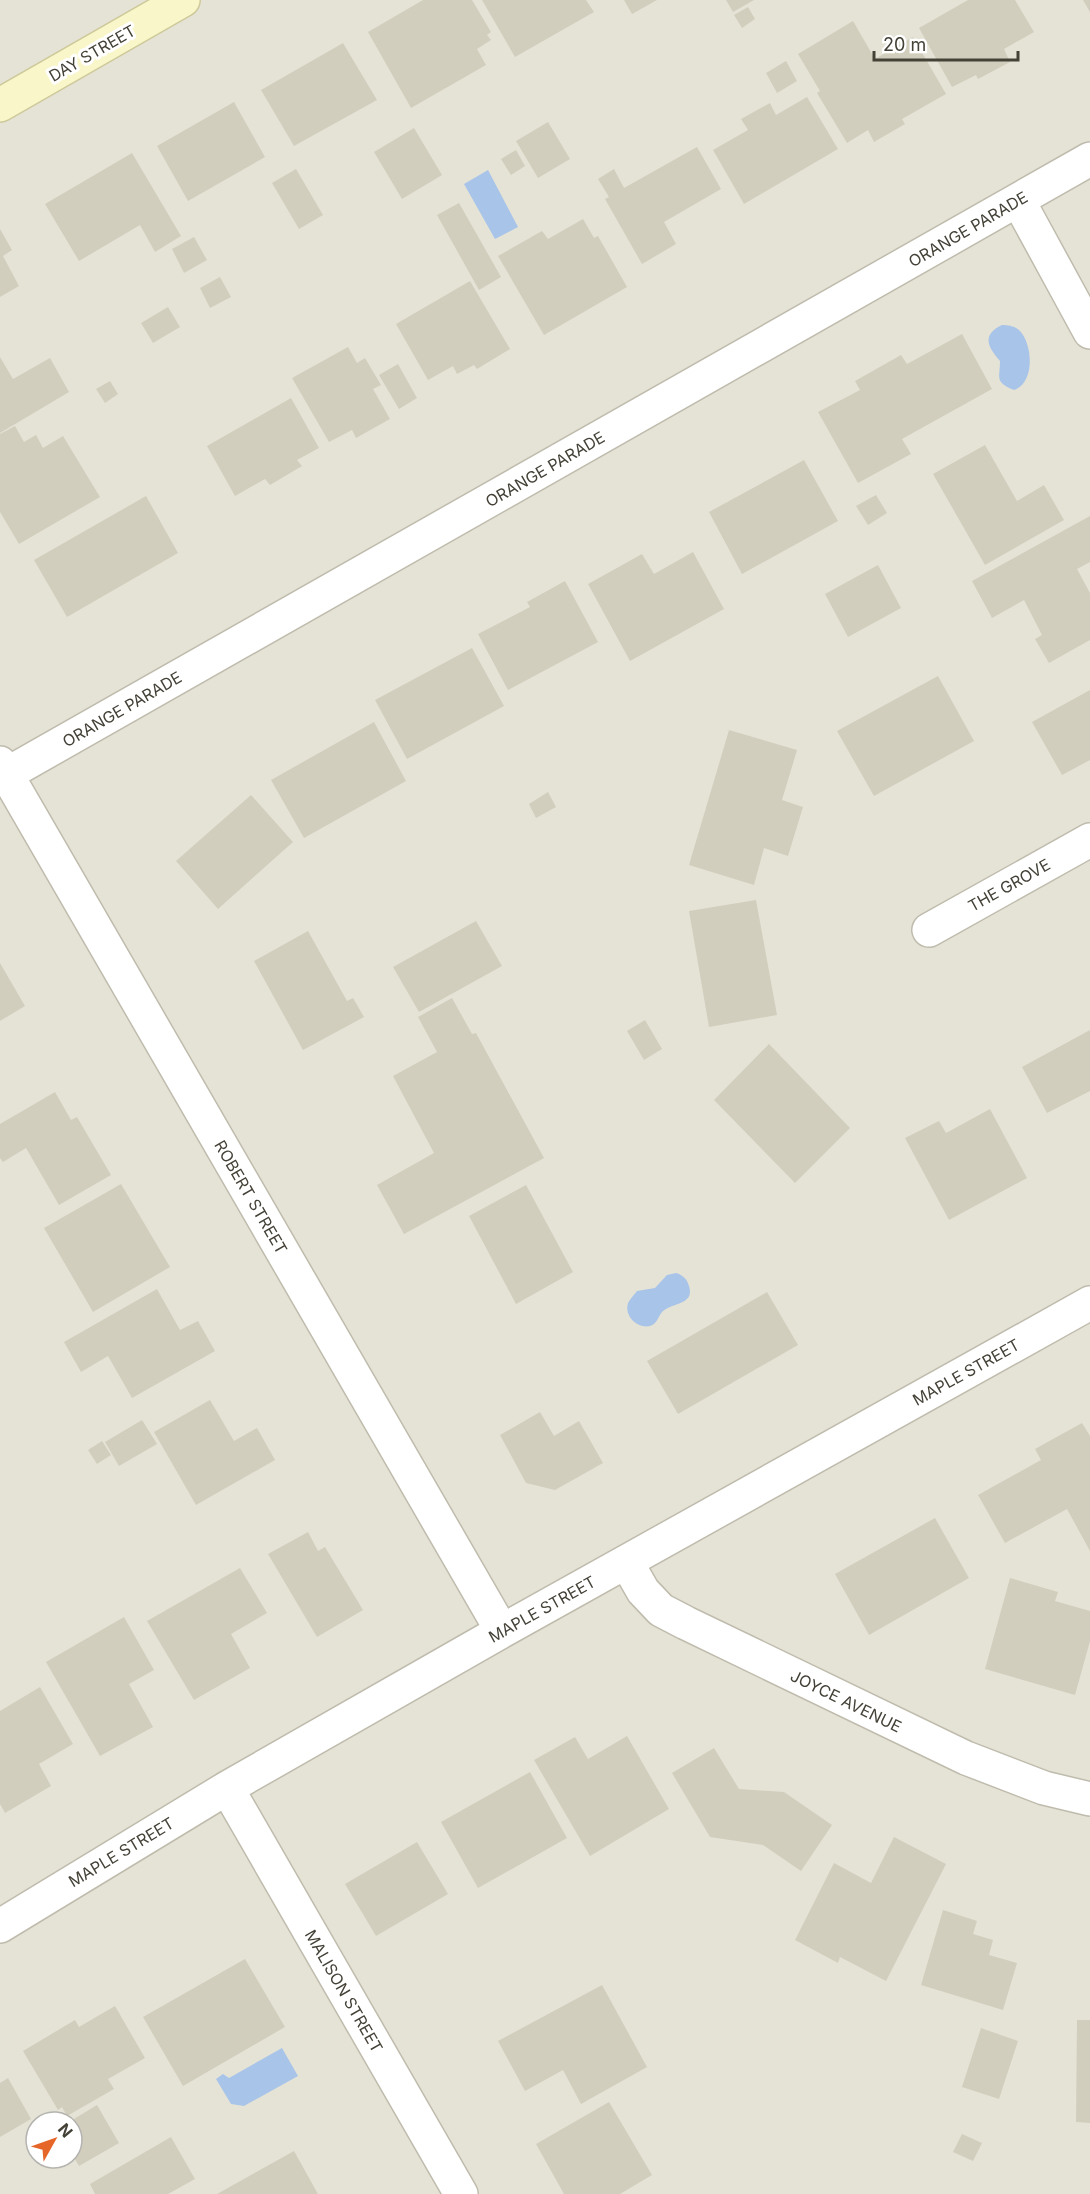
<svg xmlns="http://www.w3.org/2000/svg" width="1090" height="2194" viewBox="0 0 1090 2194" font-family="Inter,sans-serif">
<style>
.residential{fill:#e5e3d6;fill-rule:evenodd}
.water{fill:#a8c4e9}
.building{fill:#d2cebd}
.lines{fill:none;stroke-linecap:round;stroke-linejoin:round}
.street-casing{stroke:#bfbcad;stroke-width:36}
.secondary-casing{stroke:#cec99a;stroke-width:36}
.street{stroke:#fff;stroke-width:33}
.secondary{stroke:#f9f6c9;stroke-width:33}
.labels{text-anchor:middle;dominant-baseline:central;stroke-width:6;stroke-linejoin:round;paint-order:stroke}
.street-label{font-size:16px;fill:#444137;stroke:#fff}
</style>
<rect width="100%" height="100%" fill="#f2f0e7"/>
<!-- residential -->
<path class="residential" d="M 0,0 L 1090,0 L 1090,2194 L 0,2194 ZM 36,2122 L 72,2122 L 72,2158 L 36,2158 Z"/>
<!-- water -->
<path class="water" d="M 488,170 L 518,227 L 495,239 L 464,184 Z
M 1002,325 C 1008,325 1015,326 1020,331 C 1033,345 1035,383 1014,390 C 994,382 1000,378 1000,361 C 988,347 981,335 1002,325 Z
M 676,1273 C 683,1275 687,1279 689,1286 C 695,1305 672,1302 662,1312 C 658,1317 657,1324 650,1326 C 637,1329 624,1316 628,1303 C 630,1299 634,1295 637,1291 L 655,1288 L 667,1275 Z
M 282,2048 L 298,2076 L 244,2106 L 231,2104 L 216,2079 L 223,2074 L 229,2078 Z"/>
<!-- building -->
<path class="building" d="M 423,0 L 472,0 L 491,32 L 487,35 L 491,40 L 477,49 L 486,65 L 411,108 L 368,32 Z
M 482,0 L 586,0 L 594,12 L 515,57 Z
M 624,0 L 657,0 L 632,14 Z
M 726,0 L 754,0 L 733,12 Z
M 968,0 L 1015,0 L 1034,32 L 1004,49 L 1010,62 L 978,79 L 976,75 L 952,87 L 919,28 Z
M 1083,0 L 1090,0 L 1090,12 Z
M 748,7 L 755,19 L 742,28 L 734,15 Z
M 853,21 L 875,59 L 913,37 L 946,94 L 902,119 L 905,124 L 874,142 L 868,130 L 847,143 L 817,93 L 820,91 L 798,54 Z
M 343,43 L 377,100 L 294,146 L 261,90 Z
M 786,61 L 797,81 L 777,93 L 766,73 Z
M 807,97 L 838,149 L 744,204 L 713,150 L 748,130 L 741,119 L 770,103 L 776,115 Z
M 234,102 L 265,157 L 188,201 L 157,146 Z
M 548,122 L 570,159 L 538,178 L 516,141 Z
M 414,128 L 442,175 L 402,199 L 374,152 Z
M 697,147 L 721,189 L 664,222 L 676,244 L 642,264 L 605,199 L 609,197 L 598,179 L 614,169 L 624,188 Z
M 516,150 L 525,166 L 511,175 L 501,159 Z
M 132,153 L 181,236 L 155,252 L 140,225 L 79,261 L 45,204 Z
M 296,169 L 323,215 L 299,229 L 272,183 Z
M 459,203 L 501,277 L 479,290 L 437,215 Z
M 583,219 L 594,238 L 598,236 L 627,287 L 544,335 L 498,256 L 542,231 L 548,239 Z
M 0,229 L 12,250 L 3,256 L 19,286 L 0,297 Z
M 194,237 L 207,260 L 184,273 L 172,249 Z
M 220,277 L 231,297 L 210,308 L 200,288 Z
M 470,281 L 510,349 L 477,369 L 474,365 L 457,374 L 453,366 L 428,380 L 396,324 Z
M 168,307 L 180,327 L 153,343 L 141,323 Z
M 962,334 L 992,389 L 902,439 L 911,454 L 858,483 L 818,412 L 860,390 L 855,381 L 901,355 L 907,364 Z
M 348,347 L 357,363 L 365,358 L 381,385 L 373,389 L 390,419 L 356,438 L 352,430 L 329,442 L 292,378 Z
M 0,357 L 13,379 L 50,358 L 69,392 L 0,433 Z
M 398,364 L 417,398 L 399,409 L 379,375 Z
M 110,381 L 118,394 L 105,403 L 96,389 Z
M 291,398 L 319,448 L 297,460 L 302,466 L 270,485 L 265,479 L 235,496 L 207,446 Z
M 15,426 L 24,442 L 36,435 L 43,448 L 63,436 L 100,497 L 19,544 L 0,512 L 0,434 Z
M 985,445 L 1017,501 L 1044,485 L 1064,520 L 985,565 L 933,474 Z
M 804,460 L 838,521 L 742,574 L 709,512 Z
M 876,495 L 887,513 L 868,525 L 856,506 Z
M 146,496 L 178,553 L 67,617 L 34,560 Z
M 1090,516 L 1090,562 L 1077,569 L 1090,593 L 1090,640 L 1049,663 L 1035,639 L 1042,635 L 1024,600 L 992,618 L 972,581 Z
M 693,552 L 724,609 L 630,661 L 588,584 L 642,554 L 654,574 Z
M 878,565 L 901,608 L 848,637 L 825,594 Z
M 565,581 L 598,642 L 508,690 L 478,634 L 530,607 L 527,602 Z
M 472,648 L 504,706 L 407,759 L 375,700 Z
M 938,676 L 974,741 L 874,796 L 837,731 Z
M 1090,690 L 1090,760 L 1062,775 L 1032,722 Z
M 374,722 L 406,781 L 304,838 L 271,780 Z
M 729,730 L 797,750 L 782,800 L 803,807 L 788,856 L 764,848 L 754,885 L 689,865 Z
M 548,792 L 556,807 L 536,818 L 529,804 Z
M 251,795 L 293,842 L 218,909 L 176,861 Z
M 756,900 L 777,1015 L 709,1027 L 689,911 Z
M 476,921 L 502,966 L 419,1012 L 393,967 Z
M 308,931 L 347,1001 L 353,998 L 364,1017 L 303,1050 L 254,961 Z
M 0,963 L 25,1006 L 0,1021 Z
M 452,998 L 472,1034 L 476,1033 L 544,1158 L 404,1234 L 377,1185 L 434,1153 L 393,1076 L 437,1052 L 418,1017 Z
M 645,1020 L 662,1049 L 644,1060 L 627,1031 Z
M 1090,1030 L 1090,1091 L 1047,1113 L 1022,1067 Z
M 769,1044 L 850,1128 L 795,1183 L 714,1100 Z
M 55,1092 L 71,1120 L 77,1117 L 111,1175 L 59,1205 L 26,1148 L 3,1162 L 0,1158 L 0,1124 Z
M 990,1109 L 1027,1178 L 949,1220 L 905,1138 L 939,1121 L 946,1133 Z
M 121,1184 L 170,1267 L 93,1312 L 44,1228 Z
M 526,1185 L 573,1272 L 516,1304 L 469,1216 Z
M 157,1289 L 180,1330 L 198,1321 L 215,1351 L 132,1398 L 108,1356 L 81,1372 L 64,1342 Z
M 767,1292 L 798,1345 L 678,1414 L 647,1361 Z
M 210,1400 L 234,1441 L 257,1428 L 275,1460 L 196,1505 L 154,1432 Z
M 540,1412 L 554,1436 L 579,1421 L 603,1463 L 555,1490 L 526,1483 L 500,1435 Z
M 142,1420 L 157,1444 L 119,1466 L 105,1442 Z
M 1082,1423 L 1090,1436 L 1090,1551 L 1067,1509 L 1005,1543 L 978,1495 L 1041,1460 L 1035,1449 Z
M 102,1441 L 111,1455 L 97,1464 L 88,1450 Z
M 935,1518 L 969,1578 L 869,1635 L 835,1574 Z
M 308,1532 L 318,1551 L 325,1547 L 363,1610 L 317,1637 L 268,1554 Z
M 240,1568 L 267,1613 L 231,1634 L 250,1668 L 194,1700 L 147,1621 Z
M 1010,1578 L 1058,1592 L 1055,1601 L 1090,1611 L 1090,1641 L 1075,1695 L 985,1669 Z
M 124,1617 L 154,1670 L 129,1684 L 153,1727 L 100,1756 L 46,1662 Z
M 40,1687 L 73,1744 L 39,1764 L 51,1786 L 5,1813 L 0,1804 L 0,1711 Z
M 627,1736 L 669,1809 L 590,1856 L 534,1760 L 575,1737 L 588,1759 Z
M 714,1748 L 739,1789 L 784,1792 L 832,1825 L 801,1871 L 763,1845 L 710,1837 L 672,1773 Z
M 530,1772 L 567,1838 L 478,1888 L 441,1822 Z
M 894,1837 L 946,1864 L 886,1981 L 840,1957 L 838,1963 L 795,1940 L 834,1863 L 871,1883 Z
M 417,1842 L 448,1894 L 376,1936 L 345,1884 Z
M 943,1910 L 977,1921 L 973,1934 L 993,1940 L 989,1955 L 1017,1963 L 1003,2010 L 921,1985 Z
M 245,1959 L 285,2027 L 183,2086 L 143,2017 Z
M 602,1985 L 647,2067 L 581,2104 L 563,2070 L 525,2091 L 498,2041 Z
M 115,2006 L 145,2058 L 108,2079 L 114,2089 L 67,2116 L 62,2107 L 58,2110 L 23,2051 L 75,2020 L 79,2027 Z
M 1077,2020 L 1090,2020 L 1090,2123 L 1076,2122 Z
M 981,2028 L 1018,2041 L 999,2099 L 962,2087 Z
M 8,2078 L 31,2119 L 0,2137 L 0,2083 Z
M 609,2102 L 652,2175 L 620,2194 L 564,2194 L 536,2144 Z
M 97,2105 L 119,2143 L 79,2166 L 72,2154 L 72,2122 L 69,2122 Z
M 962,2134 L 982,2143 L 973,2161 L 953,2152 Z
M 171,2137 L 195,2179 L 168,2194 L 95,2194 L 90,2184 Z
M 294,2151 L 318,2194 L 217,2194 Z"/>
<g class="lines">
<defs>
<path id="street" d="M 1018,200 L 1090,332
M 0,763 L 502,1631
M 0,778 L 1090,159
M 929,930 L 1090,840
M 627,1563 L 643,1591 L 661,1610 L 686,1623 L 966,1758 L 1044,1788 L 1090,1799
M 227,1788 L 461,2194
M 0,1926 L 227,1788 L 502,1631 L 1090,1303"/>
<path id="secondary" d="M 0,105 L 183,0"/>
</defs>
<!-- street casing -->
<use href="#street" class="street-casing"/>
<!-- secondary casing -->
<use href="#secondary" class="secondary-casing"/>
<!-- street -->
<use href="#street" class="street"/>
<!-- secondary -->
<use href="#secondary" class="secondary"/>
</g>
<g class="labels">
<!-- street labels -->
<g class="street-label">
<text transform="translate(92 53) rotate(-30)">DAY STREET</text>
<text transform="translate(968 229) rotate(-30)">ORANGE PARADE</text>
<text transform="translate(545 469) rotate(-30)">ORANGE PARADE</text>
<text transform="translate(122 709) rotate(-30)">ORANGE PARADE</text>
<text transform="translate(1009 885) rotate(-29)">THE GROVE</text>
<text transform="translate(251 1197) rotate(60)">ROBERT STREET</text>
<text transform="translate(966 1372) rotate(-29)">MAPLE STREET</text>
<text transform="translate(542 1609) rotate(-29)">MAPLE STREET</text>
<text transform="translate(846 1701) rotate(26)">JOYCE AVENUE</text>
<text transform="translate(121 1852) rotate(-31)">MAPLE STREET</text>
<text transform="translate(344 1991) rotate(60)">MALISON STREET</text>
</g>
</g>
<!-- north arrow -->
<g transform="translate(54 2140) rotate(50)"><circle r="28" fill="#ffffff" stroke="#b4b3af" stroke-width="1.5"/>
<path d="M0-4.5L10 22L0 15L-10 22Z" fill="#e6662a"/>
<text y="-9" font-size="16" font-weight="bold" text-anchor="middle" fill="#444137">N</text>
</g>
<!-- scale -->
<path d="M874 51v9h144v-9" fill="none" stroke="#444137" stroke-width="3"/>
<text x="883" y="51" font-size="18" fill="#444137" stroke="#ffffff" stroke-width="4.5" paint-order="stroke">20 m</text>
</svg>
